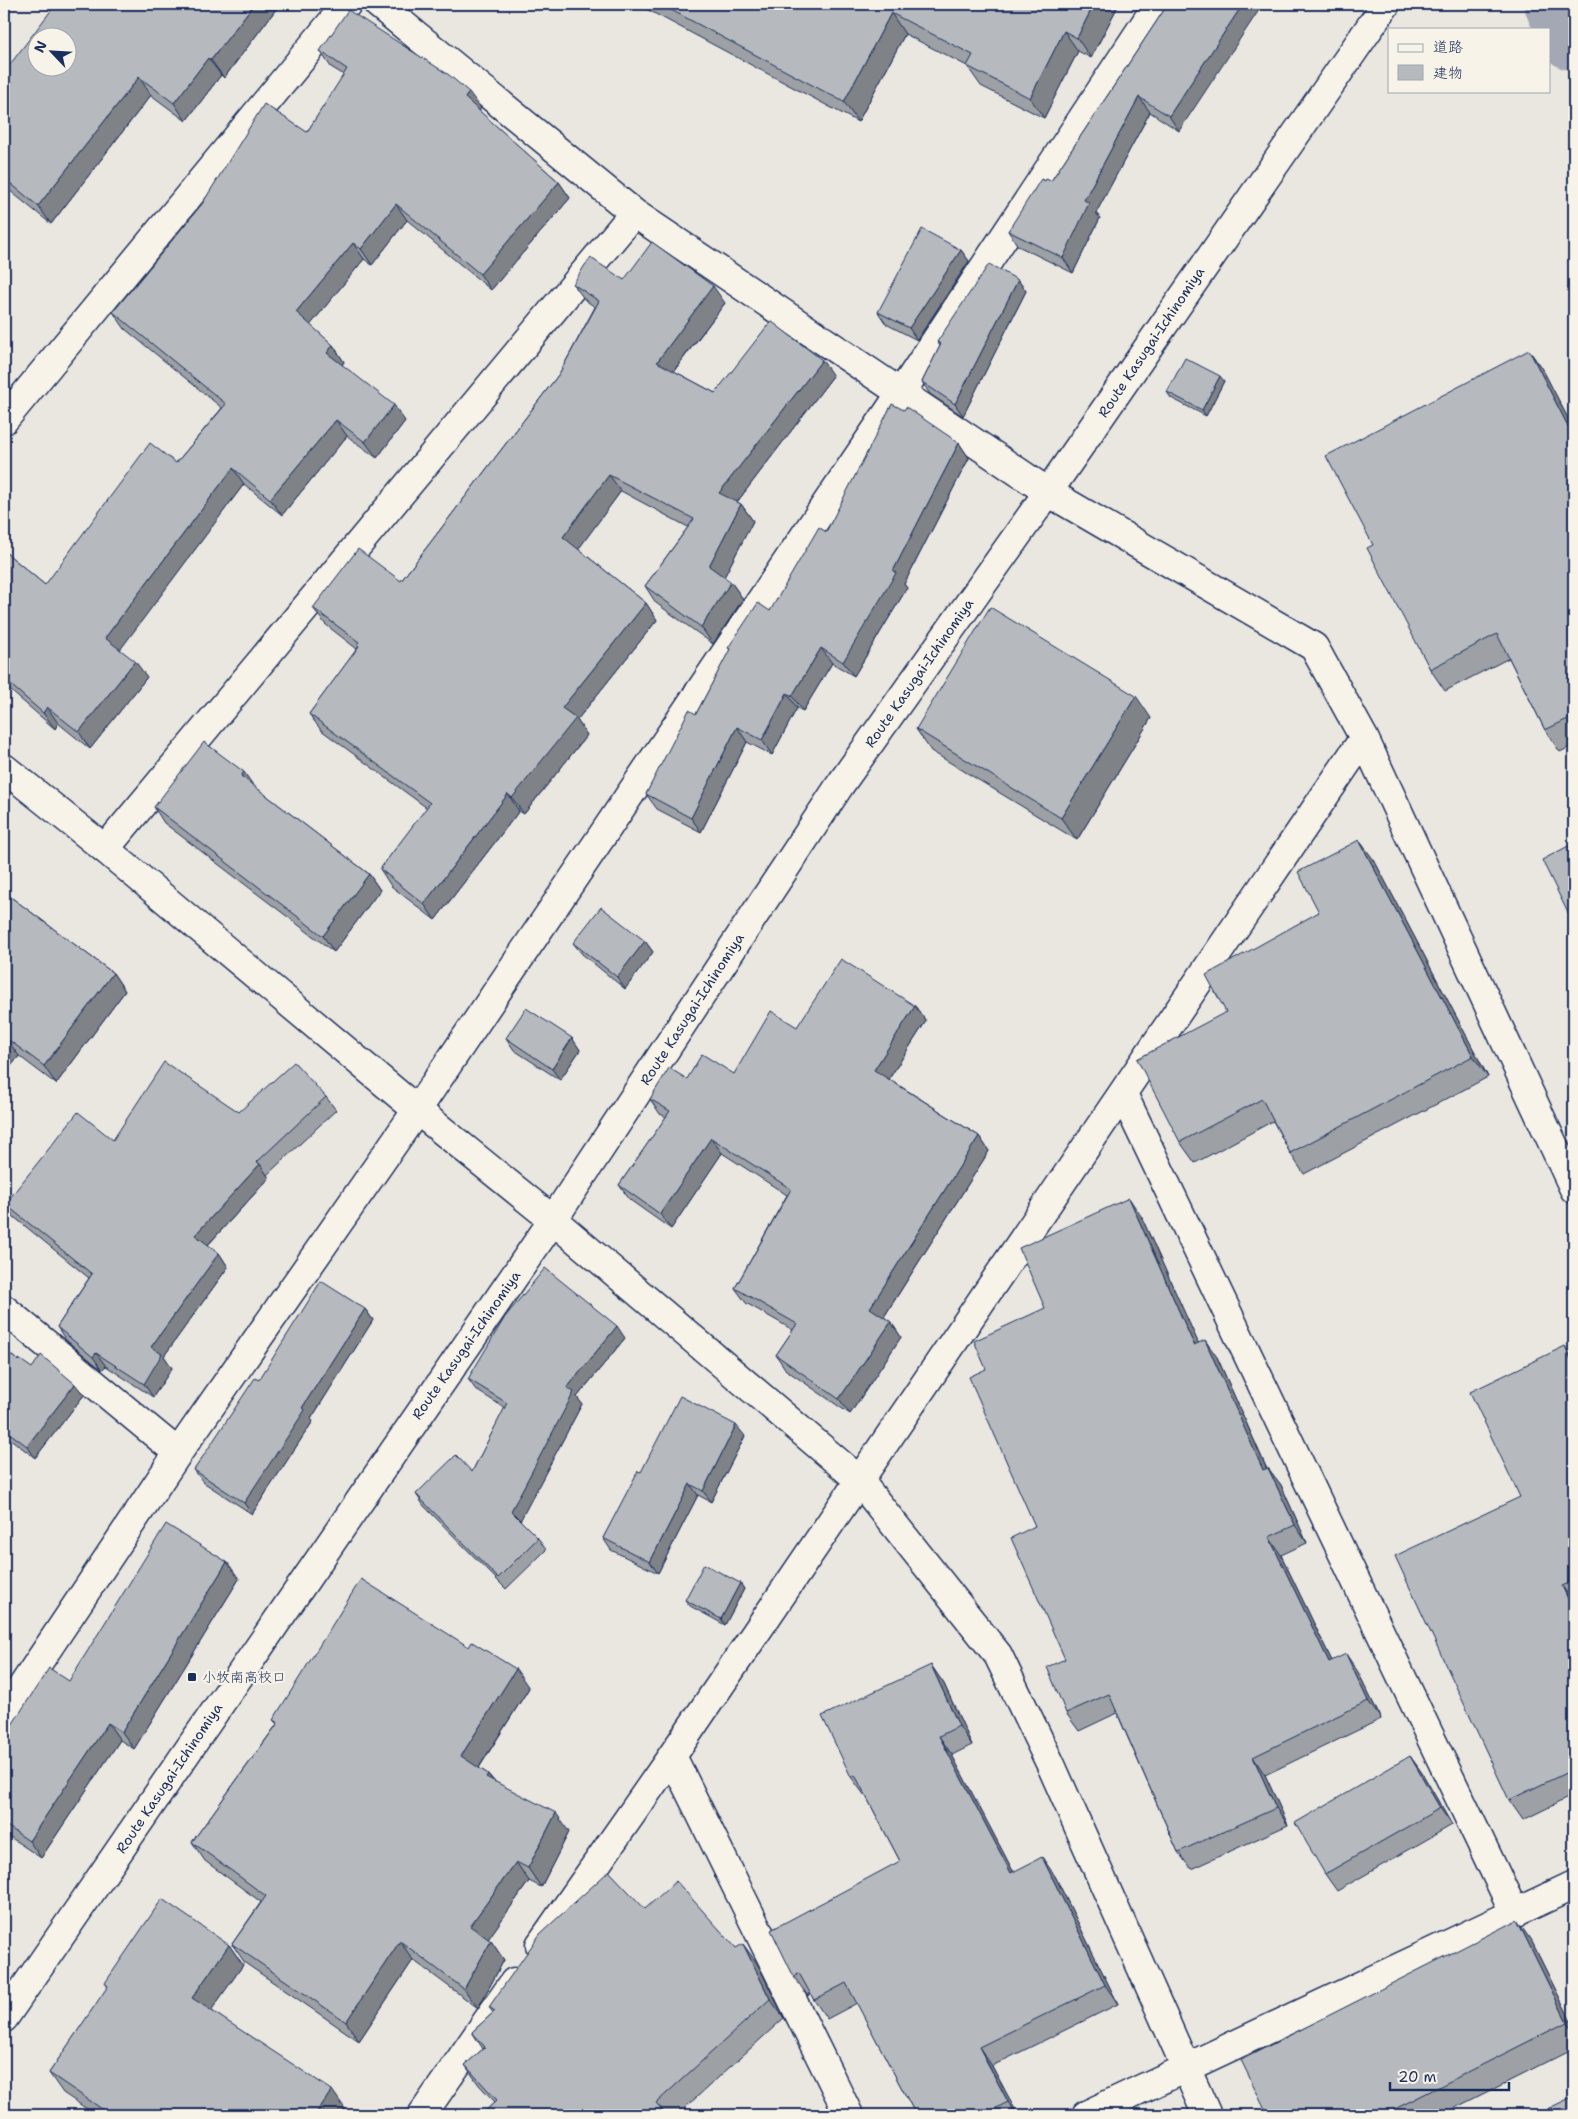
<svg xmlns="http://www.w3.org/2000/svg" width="1578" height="2119" viewBox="0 0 1578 2119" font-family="'Shantell Sans','Klee One',sans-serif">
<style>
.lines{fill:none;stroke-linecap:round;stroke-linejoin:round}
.river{stroke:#a3a8b4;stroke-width:71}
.minor-casing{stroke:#1b2f5e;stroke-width:31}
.tertiary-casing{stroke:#1b2f5e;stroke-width:31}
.primary-casing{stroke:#1b2f5e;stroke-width:31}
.minor{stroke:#f7f3e8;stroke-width:28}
.tertiary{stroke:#f7f3e8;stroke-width:28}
.primary{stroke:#f7f3e8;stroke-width:28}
.wall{fill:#9da0a4;stroke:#1b2f5e}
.shaded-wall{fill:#7f8286;stroke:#1b2f5e}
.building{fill:#b6babf;stroke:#1b2f5e;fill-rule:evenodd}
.poi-dot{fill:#1b2f5e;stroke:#f7f3e8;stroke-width:2}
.labels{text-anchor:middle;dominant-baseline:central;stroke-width:4;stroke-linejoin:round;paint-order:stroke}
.street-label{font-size:14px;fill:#1b2f5e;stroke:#f7f3e8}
.poi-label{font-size:14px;fill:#1b2f5e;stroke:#f7f3e8;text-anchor:start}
</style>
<rect width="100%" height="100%" fill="#eae7e0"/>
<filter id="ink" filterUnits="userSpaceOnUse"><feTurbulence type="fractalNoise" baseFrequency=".02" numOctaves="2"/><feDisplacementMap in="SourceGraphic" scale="10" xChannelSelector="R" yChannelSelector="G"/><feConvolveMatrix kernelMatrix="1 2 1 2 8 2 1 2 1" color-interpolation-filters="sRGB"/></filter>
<g filter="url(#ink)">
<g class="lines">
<!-- river -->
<path class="river" d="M 1560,4 L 1574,35"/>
<defs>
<path id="minor" d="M 378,4 L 634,213 L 1048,492 L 1314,647 L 1364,738 L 1574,1189
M 4,420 L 347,4
M 105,849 L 634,213
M 1123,1094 L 1515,1914
M 4,1309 L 178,1453
M 4,1714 L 178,1453 L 417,1110 L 901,393 L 1158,4
M 672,1756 L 849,2115
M 540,1945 L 672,1756 L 1364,738
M 422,2115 L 514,1982
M 1086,2115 L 1574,1885"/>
<path id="tertiary" d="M 4,768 L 105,849 L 417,1110 L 553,1220 L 858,1479 L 998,1655 L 1051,1765 L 1207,2115"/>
<path id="primary" d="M 4,2018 L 553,1220 L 840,785 L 1048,492 L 1386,4"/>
</defs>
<!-- minor casing -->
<use href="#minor" class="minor-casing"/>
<!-- tertiary casing -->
<use href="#tertiary" class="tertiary-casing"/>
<!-- primary casing -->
<use href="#primary" class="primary-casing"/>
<!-- minor -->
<use href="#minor" class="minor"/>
<!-- tertiary -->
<use href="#tertiary" class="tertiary"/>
<!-- primary -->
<use href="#primary" class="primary"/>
</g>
<!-- wall -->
<path class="wall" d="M 280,4 L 224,78 L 221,75 L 186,121 L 151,95 L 51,224 L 4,186 L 4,70 L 5,71 Z
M 637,4 L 1119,4 L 1091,58 L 1078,51 L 1044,118 L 981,86 L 967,66 L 905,34 L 858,122 Z
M 1168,4 L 1179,131 L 1150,112 L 1096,213 L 1100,218 L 1073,273 L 1018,246 L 1008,231 L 1045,181 L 1051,181 Z
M 320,51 L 481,108 L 479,111 L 559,182 L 570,198 L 491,290 L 407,220 L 372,265 L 364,259 L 310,325 L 333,345 L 344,362 L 342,365 L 405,421 L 377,458 L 347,436 L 282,515 L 244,484 L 120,649 L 147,677 L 90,749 L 58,723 L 55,729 L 4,685 L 4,551 L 45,585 L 176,463 L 222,408 L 125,329 L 113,312 L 307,132 L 344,75 L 331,67 Z
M 961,250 L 969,261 L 917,340 L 886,324 L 878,312 Z
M 624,280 L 725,303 L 674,371 L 715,393 L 833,376 L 737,502 L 741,504 L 753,521 L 724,577 L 731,582 L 743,599 L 713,644 L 656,603 L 645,586 L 688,527 L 621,491 L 578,549 L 646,603 L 657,620 L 577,720 L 587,735 L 524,814 L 519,811 L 435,920 L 391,886 L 380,869 L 427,808 L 321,730 L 309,714 L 357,649 L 325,624 L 313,608 L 401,581 L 559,374 L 595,307 L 585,300 L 573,284 Z
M 1018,280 L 1026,291 L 963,416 L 930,394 L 922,382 L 940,346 L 937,342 Z
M 1529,350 L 1544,372 L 1574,430 L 1574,745 L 1560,752 L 1545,730 L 1509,658 L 1445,691 L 1430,669 L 1373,545 Z
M 1224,381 L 1206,416 L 1171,398 L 1167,392 Z
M 959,443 L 969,458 L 904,584 L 907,588 L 854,676 L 832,663 L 803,711 L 797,708 L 772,755 L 747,742 L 701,832 L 657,809 L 646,794 L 696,714 L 730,650 L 728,648 L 770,611 L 826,532 Z
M 1151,718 L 1077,840 L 931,751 L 916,729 Z
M 254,786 L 369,874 L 380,890 L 334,952 L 164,823 L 154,807 Z
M 1374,860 L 1488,1077 L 1304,1174 L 1290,1153 L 1273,1121 L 1195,1163 L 1180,1142 L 1226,1012 L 1319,912 Z
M 4,892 L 113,973 L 125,991 L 56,1084 L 19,1056 L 4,1075 Z
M 645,941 L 653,952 L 625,989 L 582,954 L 573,943 Z
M 915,1006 L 926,1021 L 889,1079 L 979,1136 L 989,1151 L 884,1317 L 891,1322 L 901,1337 L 850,1414 L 786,1370 L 776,1355 L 793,1330 L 746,1303 L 735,1288 L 787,1195 L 722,1153 L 671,1229 L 630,1200 L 619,1185 L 666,1117 L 660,1114 L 650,1099 L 687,1079 L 734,1074 L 797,1027 Z
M 506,1038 L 572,1038 L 580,1050 L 560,1080 L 514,1050 Z
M 326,1097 L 336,1110 L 267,1175 L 269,1178 L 208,1245 L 219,1253 L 228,1267 L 164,1356 L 172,1368 L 153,1397 L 106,1366 L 102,1370 L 66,1340 L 57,1327 L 89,1278 L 14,1217 L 5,1204 L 113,1140 L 239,1112 Z
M 1141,1216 L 1198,1343 L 1217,1357 L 1267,1469 L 1268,1468 L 1281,1485 L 1307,1543 L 1281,1555 L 1332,1661 L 1358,1672 L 1381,1719 L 1265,1775 L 1288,1825 L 1191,1869 L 1178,1852 L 1117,1713 L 1079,1731 L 1066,1713 L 1065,1659 L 1035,1526 L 1045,1308 Z
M 365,1309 L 373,1320 L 311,1419 L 313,1421 L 252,1514 L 203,1482 L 194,1470 L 259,1380 Z
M 625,1338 L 577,1397 L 582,1404 L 520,1520 L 538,1538 L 546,1550 L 506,1589 L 424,1506 L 416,1494 L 472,1472 L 505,1408 L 476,1390 L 468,1379 Z
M 4,1349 L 18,1361 L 84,1395 L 35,1458 L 4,1434 Z
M 1574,1360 L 1574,1795 L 1523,1820 L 1509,1800 L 1520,1497 Z
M 745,1436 L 711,1502 L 698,1495 L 658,1573 L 611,1550 L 603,1538 L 641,1472 Z
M 227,1562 L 239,1579 L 134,1749 L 120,1740 L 41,1858 L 4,1833 L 4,1737 L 69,1681 Z
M 740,1583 L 744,1589 L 725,1625 L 690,1606 L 685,1600 Z
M 931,1665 L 944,1684 L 972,1745 L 952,1755 L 1013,1871 L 1055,1876 L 1118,2004 L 992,2066 L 1018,2115 L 916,2115 L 857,2003 L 827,2019 L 814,2000 L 810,1993 L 808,1996 L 794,1977 L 900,1861 L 866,1796 L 865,1796 L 851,1777 Z
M 529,1688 L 479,1768 L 488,1774 L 494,1781 L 569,1832 L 541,1887 L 529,1881 L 488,1939 L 491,1941 L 504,1960 L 478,2008 L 413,1960 L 359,2041 L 245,1963 L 232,1944 L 261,1902 L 205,1861 L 192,1842 L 277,1724 L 273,1720 Z
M 1410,1756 L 1422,1773 L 1452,1825 L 1337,1891 L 1325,1874 Z
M 645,1909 L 736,1948 L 757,1963 L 784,2018 L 677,2115 L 481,2115 L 495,2102 L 479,2085 L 465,2065 L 483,2049 L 472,2032 L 493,2013 L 489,2007 Z
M 1532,1942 L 1574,2027 L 1574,2048 L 1441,2115 L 1268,2115 Z
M 229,1945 L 243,1965 L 211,2010 L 346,2110 L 342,2115 L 96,2115 L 63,2093 L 49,2073 L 108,1987 L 105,1983 Z"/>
<!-- shaded-wall -->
<path class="shaded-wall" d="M 254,4 L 280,4 L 224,78 L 211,60 Z
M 1094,4 L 1119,4 L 1091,58 L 1077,38 Z
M 1243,4 L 1263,4 L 1179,131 L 1169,116 Z
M 891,13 L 905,34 L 858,122 L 844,102 Z
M 1064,31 L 1078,51 L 1044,118 L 1030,98 Z
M 208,58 L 221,75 L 186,121 L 174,103 Z
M 139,77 L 151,95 L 51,224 L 38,206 Z
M 469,92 L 481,108 L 476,115 L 465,98 Z
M 1139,97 L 1150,112 L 1096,213 L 1100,218 L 1073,273 L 1063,258 L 1084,200 Z
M 559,182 L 570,198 L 491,290 L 480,274 Z
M 396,204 L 407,220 L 372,265 L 361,249 Z
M 353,243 L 364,259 L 308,328 L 296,312 Z
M 961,250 L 969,261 L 917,340 L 909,328 Z
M 1018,280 L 1026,291 L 963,416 L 955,404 Z
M 713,286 L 725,303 L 668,378 L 657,362 Z
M 333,345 L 344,362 L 338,369 L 327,353 Z
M 1529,350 L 1544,372 L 1574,430 L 1574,438 Z
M 822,360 L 833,376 L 731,510 L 719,493 Z
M 1220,376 L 1224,381 L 1206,416 L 1202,410 Z
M 394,405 L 405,421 L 377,458 L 365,442 Z
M 336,420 L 347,436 L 282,515 L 270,499 Z
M 959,443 L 969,458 L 904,584 L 907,588 L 854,676 L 843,662 L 893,571 Z
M 233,468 L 244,484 L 117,654 L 105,638 Z
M 609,475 L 621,491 L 575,554 L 563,537 Z
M 741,504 L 753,521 L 721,583 L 709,566 Z
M 731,582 L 743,599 L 713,644 L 701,627 Z
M 646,603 L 657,620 L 577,720 L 587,735 L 524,814 L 512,798 L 562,708 Z
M 821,648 L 832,663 L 803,711 L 792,696 Z
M 135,661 L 147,677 L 90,749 L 79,732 Z
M 787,693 L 797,708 L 772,755 L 762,740 Z
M 1136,696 L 1151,718 L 1077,840 L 1061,818 Z
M 47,707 L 58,723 L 55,729 L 43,713 Z
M 737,727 L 747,742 L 701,832 L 691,818 Z
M 244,772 L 255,788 L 241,776 Z
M 508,794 L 519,811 L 435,920 L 424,904 Z
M 1359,840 L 1374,860 L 1488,1077 L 1473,1056 Z
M 369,874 L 380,890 L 334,952 L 323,936 Z
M 645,941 L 653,952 L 625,989 L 617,977 Z
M 113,973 L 125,991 L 56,1084 L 44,1066 Z
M 915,1006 L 926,1021 L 885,1085 L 874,1070 Z
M 6,1038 L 19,1056 L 4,1075 L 4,1041 Z
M 572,1038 L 580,1050 L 560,1080 L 552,1069 Z
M 979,1136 L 989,1151 L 880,1323 L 870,1308 Z
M 711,1138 L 722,1153 L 671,1229 L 660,1214 Z
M 260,1164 L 269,1178 L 204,1249 L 195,1235 Z
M 1129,1198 L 1141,1216 L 1207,1362 L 1194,1345 Z
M 219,1253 L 228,1267 L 164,1356 L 172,1368 L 153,1397 L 144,1384 L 151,1347 Z
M 365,1309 L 373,1320 L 311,1419 L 313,1421 L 252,1514 L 244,1503 L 302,1408 Z
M 891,1322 L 901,1337 L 850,1414 L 839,1399 Z
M 617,1326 L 625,1338 L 577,1397 L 582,1404 L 519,1523 L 511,1511 L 567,1388 Z
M 1205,1340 L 1217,1357 L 1275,1488 L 1263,1470 Z
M 1565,1346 L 1574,1360 L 1574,1366 Z
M 96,1353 L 106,1366 L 102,1370 L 93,1357 Z
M 75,1384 L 84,1395 L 35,1458 L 27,1446 Z
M 736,1425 L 745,1436 L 711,1502 L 703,1491 Z
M 1268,1468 L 1281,1485 L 1307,1543 L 1295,1525 Z
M 690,1484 L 698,1495 L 658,1573 L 650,1562 Z
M 1269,1537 L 1281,1555 L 1341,1680 L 1329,1662 Z
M 227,1562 L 239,1579 L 134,1749 L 122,1732 Z
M 740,1583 L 744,1589 L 725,1625 L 721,1619 Z
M 1562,1586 L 1574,1603 L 1574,1612 Z
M 1346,1654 L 1358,1672 L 1381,1719 L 1368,1701 Z
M 931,1665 L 944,1684 L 972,1745 L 959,1726 Z
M 516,1669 L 529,1688 L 474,1775 L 461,1756 Z
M 108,1723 L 120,1740 L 41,1858 L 29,1841 Z
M 939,1736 L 952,1755 L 1024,1892 L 1011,1873 Z
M 1410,1756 L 1422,1773 L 1452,1825 L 1440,1808 Z
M 1253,1757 L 1265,1775 L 1288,1825 L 1276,1808 Z
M 488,1774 L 502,1793 L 486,1777 Z
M 556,1813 L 569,1832 L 541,1887 L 528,1868 Z
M 1042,1857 L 1055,1876 L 1118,2004 L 1105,1985 Z
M 516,1862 L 529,1881 L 484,1945 L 470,1926 Z
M 1517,1920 L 1532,1942 L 1574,2027 L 1574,2032 L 1567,2022 Z
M 400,1941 L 413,1960 L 359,2041 L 346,2022 Z
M 491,1941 L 504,1960 L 478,2008 L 464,1989 Z
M 743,1944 L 757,1963 L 784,2018 L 770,1999 Z
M 229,1945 L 243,1965 L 206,2018 L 192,1998 Z
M 979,2047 L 992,2066 L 1018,2115 L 1017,2115 L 1008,2102 Z
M 332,2090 L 346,2110 L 342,2115 L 315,2115 Z"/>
<!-- building -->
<path class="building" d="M 56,4 L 254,4 L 211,60 L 208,58 L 174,103 L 139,77 L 38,206 L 4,178 L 4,70 L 5,71 ZM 38,38 L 68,38 L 68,68 L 38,68 Z
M 660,4 L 1094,4 L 1077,38 L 1064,31 L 1030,98 L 967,66 L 973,55 L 891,13 L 844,102 Z
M 1168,4 L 1243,4 L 1169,116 L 1139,97 L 1084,200 L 1089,203 L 1063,258 L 1008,231 L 1041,179 L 1045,181 L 1046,179 L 1051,181 Z
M 348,10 L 449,75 L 469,92 L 465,98 L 559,182 L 480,274 L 396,204 L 361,249 L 353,243 L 296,312 L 333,345 L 327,353 L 394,405 L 365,442 L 336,420 L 270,499 L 233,468 L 105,638 L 135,661 L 79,732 L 47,707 L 43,713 L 4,679 L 4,551 L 45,585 L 150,443 L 176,463 L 226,404 L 113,312 L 202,204 L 264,104 L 307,132 L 347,69 L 320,51 Z
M 922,229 L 961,250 L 909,328 L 878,312 Z
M 652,242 L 713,286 L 657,362 L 715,393 L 771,321 L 822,360 L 719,493 L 741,504 L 709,566 L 731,582 L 701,627 L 645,586 L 694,519 L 609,475 L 563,537 L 646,603 L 562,708 L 576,718 L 512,798 L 508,794 L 424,904 L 380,869 L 430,803 L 309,714 L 359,646 L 357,644 L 359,642 L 313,608 L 358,549 L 401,581 L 559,374 L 599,301 L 573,284 L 585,265 L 591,258 L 624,280 Z
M 989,264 L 1018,280 L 955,404 L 922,382 L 941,344 L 937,342 Z
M 1529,350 L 1574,438 L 1574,716 L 1545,730 L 1497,634 L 1430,669 L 1367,548 L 1373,545 L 1326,456 Z
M 1185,358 L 1220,376 L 1202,410 L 1167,392 Z
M 892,404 L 904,410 L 906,407 L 959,443 L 893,571 L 896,573 L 843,662 L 821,648 L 792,696 L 787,693 L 762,740 L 737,727 L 691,818 L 646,794 L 689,710 L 696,714 L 730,649 L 728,648 L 758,603 L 770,611 L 819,527 L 826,532 Z
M 990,607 L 1136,696 L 1061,818 L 916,729 Z
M 204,742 L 244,772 L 241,776 L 369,874 L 323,936 L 154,807 Z
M 1359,840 L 1473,1056 L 1290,1153 L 1262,1099 L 1180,1142 L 1137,1059 L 1226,1012 L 1206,975 L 1319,912 L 1298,872 Z
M 1574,843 L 1574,925 L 1542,860 Z
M 4,892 L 113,973 L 44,1066 L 6,1038 L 4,1041 Z
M 601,907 L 645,941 L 617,977 L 573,943 Z
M 841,959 L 915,1006 L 874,1070 L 979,1136 L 870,1308 L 891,1322 L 839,1399 L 776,1355 L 797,1324 L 735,1288 L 791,1189 L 711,1138 L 660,1214 L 619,1185 L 670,1111 L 650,1099 L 669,1068 L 687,1079 L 702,1054 L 734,1074 L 771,1011 L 797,1027 Z
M 526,1008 L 572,1038 L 552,1069 L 506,1038 Z
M 164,1062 L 239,1112 L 294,1062 L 326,1097 L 257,1162 L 260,1164 L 195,1235 L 219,1253 L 151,1347 L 162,1354 L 144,1384 L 96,1353 L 93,1357 L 57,1327 L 92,1274 L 5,1204 L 78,1112 L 113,1140 Z
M 1129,1198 L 1194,1345 L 1205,1340 L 1263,1470 L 1268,1468 L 1295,1525 L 1269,1537 L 1329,1662 L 1346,1654 L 1368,1701 L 1253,1757 L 1276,1808 L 1178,1852 L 1109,1694 L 1066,1713 L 1047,1667 L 1065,1659 L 1011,1538 L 1035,1526 L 969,1377 L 986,1369 L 974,1341 L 1045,1308 L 1019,1248 Z
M 545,1268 L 617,1326 L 567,1388 L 574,1392 L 511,1511 L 538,1538 L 498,1578 L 416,1494 L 456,1455 L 472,1472 L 507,1403 L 468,1379 L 505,1317 Z
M 321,1281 L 365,1309 L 302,1408 L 305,1410 L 244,1503 L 194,1470 L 255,1378 L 259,1380 Z
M 1565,1346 L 1574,1366 L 1574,1581 L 1562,1586 L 1574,1612 L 1574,1769 L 1509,1800 L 1395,1556 L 1520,1497 L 1470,1392 Z
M 4,1349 L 18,1361 L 19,1359 L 32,1368 L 41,1355 L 75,1384 L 27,1446 L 4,1429 Z
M 680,1396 L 736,1425 L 703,1491 L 690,1484 L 650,1562 L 603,1538 L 638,1471 L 641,1472 Z
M 166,1524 L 227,1562 L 122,1732 L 108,1723 L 29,1841 L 4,1824 L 4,1737 L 49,1668 L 69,1681 Z
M 704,1564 L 740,1583 L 721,1619 L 685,1600 Z
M 361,1579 L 469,1647 L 472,1642 L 516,1669 L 461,1756 L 488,1774 L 486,1777 L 556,1813 L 528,1868 L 516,1862 L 470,1926 L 491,1941 L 464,1989 L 400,1941 L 346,2022 L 232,1944 L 266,1896 L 192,1842 L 278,1723 L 273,1720 Z
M 931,1665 L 959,1726 L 939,1736 L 1011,1873 L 1042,1857 L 1105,1985 L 979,2047 L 1008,2102 L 982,2115 L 916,2115 L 846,1983 L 814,2000 L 799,1973 L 794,1977 L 771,1930 L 900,1861 L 855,1775 L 851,1777 L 822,1716 Z
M 1410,1756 L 1440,1808 L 1325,1874 L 1295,1823 Z
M 609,1871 L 645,1909 L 676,1881 L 736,1948 L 743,1944 L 770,1999 L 656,2103 L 667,2115 L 481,2115 L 497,2100 L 465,2065 L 485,2047 L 472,2032 L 495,2011 L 489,2007 L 540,1934 Z
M 162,1899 L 229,1945 L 192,1998 L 332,2090 L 315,2115 L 111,2115 L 49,2073 L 108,1986 L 105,1983 Z
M 1517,1920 L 1567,2022 L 1383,2115 L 1268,2115 L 1241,2060 Z
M 1574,2096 L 1574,2115 L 1535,2115 Z"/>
</g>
<!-- markers -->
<rect class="poi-dot" x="187" y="1672" width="10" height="10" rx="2.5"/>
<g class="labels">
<!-- street labels -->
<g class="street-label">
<text transform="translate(1151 342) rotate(-56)">Route Kasugai-Ichinomiya</text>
<text transform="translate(919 673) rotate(-55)">Route Kasugai-Ichinomiya</text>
<text transform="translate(692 1009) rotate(-57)">Route Kasugai-Ichinomiya</text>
<text transform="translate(466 1345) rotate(-55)">Route Kasugai-Ichinomiya</text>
<text transform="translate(169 1778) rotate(-56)">Route Kasugai-Ichinomiya</text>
</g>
<!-- poi labels -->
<g class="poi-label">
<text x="202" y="1677">小牧南高校口</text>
</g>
</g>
<!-- margin -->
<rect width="1578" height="2119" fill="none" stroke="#f7f3e8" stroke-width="20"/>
<rect x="10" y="10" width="1558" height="2099" fill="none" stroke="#1b2f5e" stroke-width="2" filter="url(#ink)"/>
<!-- legend -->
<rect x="1388" y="28" width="162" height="65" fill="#f7f3e8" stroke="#9fa5b1"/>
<rect x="1398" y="44" width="25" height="8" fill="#f7f3e8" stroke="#9fa5b1"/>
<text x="1433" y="52" font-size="15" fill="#1b2f5e">道路</text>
<rect x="1398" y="65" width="25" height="15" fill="#b6babf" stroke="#9fa5b1"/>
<text x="1433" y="78" font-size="15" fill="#1b2f5e">建物</text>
<!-- north arrow -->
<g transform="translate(52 52) rotate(295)"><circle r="24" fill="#f7f3e8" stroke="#9fa5b1"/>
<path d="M0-4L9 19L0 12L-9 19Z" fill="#1b2f5e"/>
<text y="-8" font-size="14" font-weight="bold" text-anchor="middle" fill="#1b2f5e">N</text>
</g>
<!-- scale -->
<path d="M1390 2082v8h119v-8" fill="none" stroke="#1b2f5e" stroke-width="2.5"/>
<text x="1398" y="2082" font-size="15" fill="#1b2f5e" stroke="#f7f3e8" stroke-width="4" paint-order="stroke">20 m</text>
</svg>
